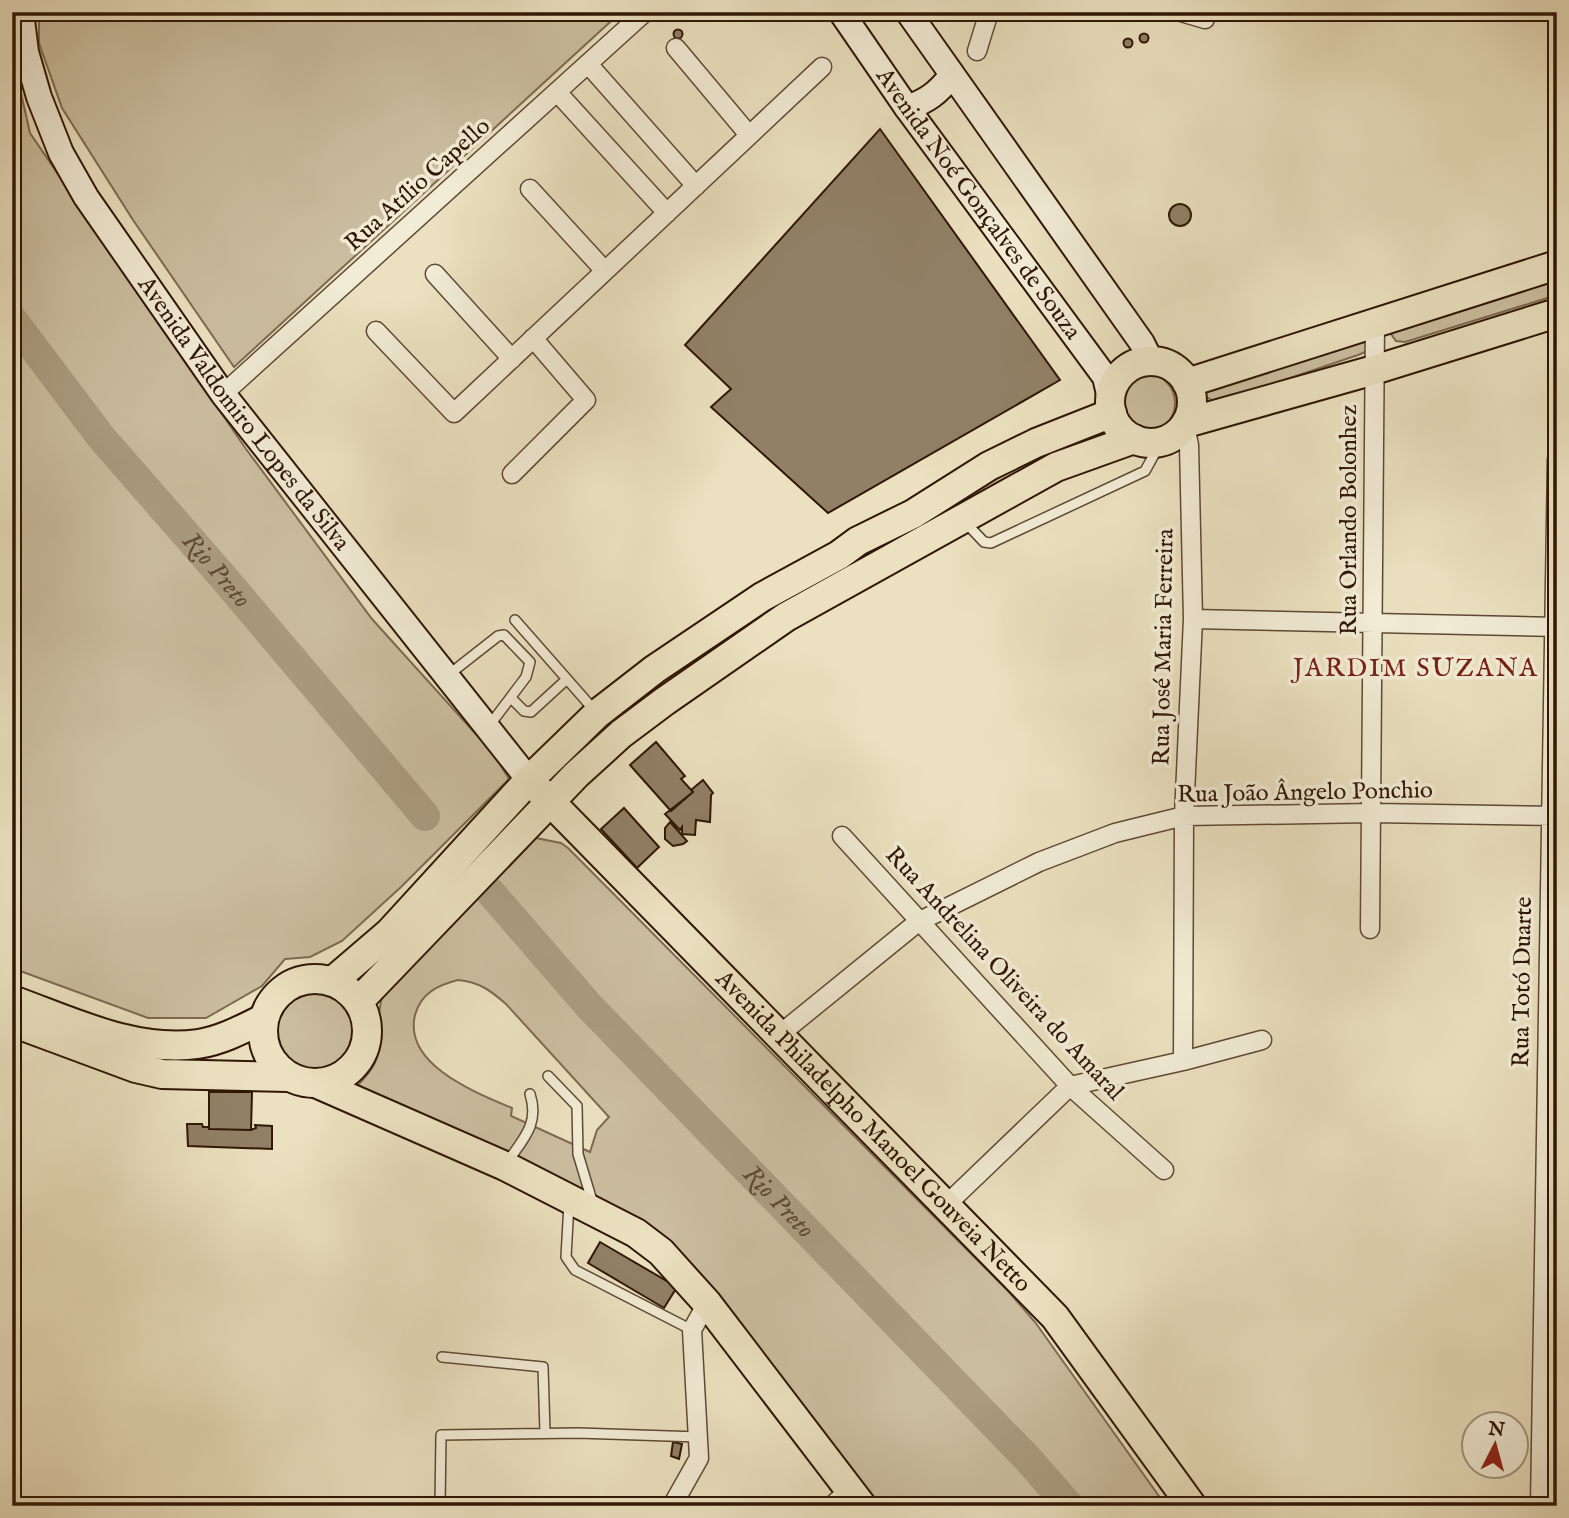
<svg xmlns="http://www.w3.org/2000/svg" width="1569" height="1518" viewBox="0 0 1569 1518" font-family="'IM FELL English',serif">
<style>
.green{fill:#cbbea0;stroke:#7e6a52;stroke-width:2;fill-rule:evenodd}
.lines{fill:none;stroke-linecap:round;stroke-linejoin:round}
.river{stroke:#ab9c80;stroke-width:30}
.building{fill:#918066;stroke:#301605;stroke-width:2}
.lane-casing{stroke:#5f4934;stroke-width:12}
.street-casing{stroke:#5f4934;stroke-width:21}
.secondary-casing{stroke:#301605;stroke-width:28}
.primary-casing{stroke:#301605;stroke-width:32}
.lane{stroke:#f2ecd6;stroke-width:9}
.street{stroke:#f2ecd6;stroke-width:18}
.secondary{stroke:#f2ecd6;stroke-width:24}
.primary{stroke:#ebe1c0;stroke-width:28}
.labels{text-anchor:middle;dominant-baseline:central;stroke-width:7;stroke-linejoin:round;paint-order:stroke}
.street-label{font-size:24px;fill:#301605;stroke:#f2ecd6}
.water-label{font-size:26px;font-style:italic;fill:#614c36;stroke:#f2ecd6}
.neighbourhood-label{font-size:26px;letter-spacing:2px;fill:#7a1f14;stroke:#f2ecd6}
</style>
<rect width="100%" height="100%" fill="#ebe1c0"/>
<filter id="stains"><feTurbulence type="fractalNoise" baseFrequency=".00286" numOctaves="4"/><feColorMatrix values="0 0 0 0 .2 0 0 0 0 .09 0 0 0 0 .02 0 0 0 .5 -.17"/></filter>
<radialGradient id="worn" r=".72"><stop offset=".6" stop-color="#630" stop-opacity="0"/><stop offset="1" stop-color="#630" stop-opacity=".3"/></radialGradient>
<!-- green -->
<path class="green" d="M 39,12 L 621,12 L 234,367 L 133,220 L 62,108 L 39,43 Z
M 12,53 L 30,133 L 246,449 L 372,619 L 493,753 L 509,779 L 401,887 L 342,941 L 310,957 L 285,959 L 262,986 L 206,1018 L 148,1018 L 12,968 Z
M 1557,275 L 1557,295 L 1405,342 L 1396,341 L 1391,334 L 1396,327 Z
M 1364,334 L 1370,350 L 1358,355 L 1216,403 L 1205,396 L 1205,390 Z
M1115 403a30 30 0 1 1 60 0a30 30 0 1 1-60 0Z
M 1102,431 L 1105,440 L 933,520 L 945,508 L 1041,446 Z
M 800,587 L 803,591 L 802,597 L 680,670 L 676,670 Z
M 531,837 L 561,843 L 568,848 L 1008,1291 L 1035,1322 L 1166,1506 L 877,1506 L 699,1282 L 354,1089 C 364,1079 376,1067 378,1052 C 382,1031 375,1013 384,992 ZM 458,980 C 479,982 490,990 506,1004 L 609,1117 L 597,1130 L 590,1152 L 511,1116 L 512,1108 C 477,1093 403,1065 415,1015 C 421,993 438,985 458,980 Z
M277 1031a41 41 0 1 1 82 0a41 41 0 1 1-82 0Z"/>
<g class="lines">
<!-- river -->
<g class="river">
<path id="s1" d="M 12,319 L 101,437 L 223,577 L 425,816"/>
<path id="s2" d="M 491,893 L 589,1006 L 1027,1458 L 1069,1506"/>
</g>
</g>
<!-- building -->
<path class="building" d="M673.5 34a4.5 4.5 0 1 1 9 0a4.5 4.5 0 1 1-9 0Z
M1139.5 38a4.5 4.5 0 1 1 9 0a4.5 4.5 0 1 1-9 0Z
M1123.5 43a4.5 4.5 0 1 1 9 0a4.5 4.5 0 1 1-9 0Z
M 880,129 L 1060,380 L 828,513 L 711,407 L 731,389 L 685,345 Z
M1169 215a11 11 0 1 1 22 0a11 11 0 1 1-22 0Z
M 656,742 L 685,776 L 681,779 L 693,792 L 671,811 L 630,765 Z
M 703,780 L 713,793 L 711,795 L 710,822 L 696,820 L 695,835 L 682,834 L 682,827 L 680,830 L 665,814 L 693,792 L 691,790 Z
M 624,808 L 659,847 L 637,868 L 601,829 Z
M 670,822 L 687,841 L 683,844 L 673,846 L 665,839 L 665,828 Z
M 209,1092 L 252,1092 L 251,1130 L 209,1129 Z
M 187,1124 L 202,1124 L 203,1127 L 209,1127 L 209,1129 L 251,1130 L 256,1128 L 255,1125 L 272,1126 L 272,1149 L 188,1146 Z
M 600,1242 L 677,1287 L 664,1308 L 588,1263 Z
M 673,1442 L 682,1444 L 679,1459 L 671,1456 Z"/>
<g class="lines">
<defs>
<path id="lane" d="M 964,521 L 984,542 L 991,543 L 1145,471 L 1161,442
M 515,620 L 595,711
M 447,676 L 498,636 L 504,635 L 530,662 L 526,677 L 489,726
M 511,698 L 524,711 L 531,712 L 567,679
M 548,1076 L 577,1106 L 578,1154 L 593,1204
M 506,1164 C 522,1140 540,1125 530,1094
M 569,1203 L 566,1257 L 575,1270 L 692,1330
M 442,1357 L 543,1367 L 545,1433
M 440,1506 L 441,1435 L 578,1433 L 699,1437"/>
<path id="street" d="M 1181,12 L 1205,19
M 676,48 L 749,135
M 977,51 L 989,12
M 588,64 L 696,186
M 557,92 L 667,213
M 530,189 L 605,271
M 435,274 L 512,359
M 376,331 L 454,413 L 822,67
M 223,394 L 645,12
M 512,474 L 586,400 L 533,338
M 1193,619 L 1557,627
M 842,836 L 1070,1086 L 1164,1170
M 1370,929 L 1375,322
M 779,1035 L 918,922 L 1039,862 L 1115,833 L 1184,816 L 1373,813 L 1557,816
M 1183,1061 L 1184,816 L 1193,619 L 1189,445 L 1185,426
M 946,1205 L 1070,1086 L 1183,1061 L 1262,1040
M 672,1506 L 699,1458 L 692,1330 L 707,1303
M 832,1506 L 849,1490
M 1540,1506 L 1557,459"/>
<g id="secondary">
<path id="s3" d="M 21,12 L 26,52 L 39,97 L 61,153 L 86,197 L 223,394 L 529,780"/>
<path id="s4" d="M 841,12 L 907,108 L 1105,377 L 1110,398"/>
<path d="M 908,12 L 1142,343 L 1151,361"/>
<path d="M 907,108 C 927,101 938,93 951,76"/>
</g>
<g id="primary">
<circle cx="1151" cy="402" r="41"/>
<path d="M 1187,383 L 1557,265"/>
<path d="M 1186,423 L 1374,370 L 1557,313"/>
<path id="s5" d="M 529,780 L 1055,1317 L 1192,1506"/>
<circle cx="315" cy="1031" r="52"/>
<path d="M 333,981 L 389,933 L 529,780 L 597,714 L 655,669 L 762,597 L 839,555 L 858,541 L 913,514 L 989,466 L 1036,443 L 1112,413"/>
<path d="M 12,1000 C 71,1021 134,1053 198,1044 C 220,1041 243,1029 263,1019"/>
<path d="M 359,1001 L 576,775 L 621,734 L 665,701 L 786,617 L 1056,467 L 1134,439"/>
<path d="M 12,1022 L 136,1068 L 162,1074 L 288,1077"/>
<path d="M 318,1084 L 505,1166 L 636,1233 L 661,1252 L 707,1303 L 862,1506"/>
</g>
</defs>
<!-- lane casing -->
<use href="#lane" class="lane-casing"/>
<!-- street casing -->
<use href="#street" class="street-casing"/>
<!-- secondary casing -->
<use href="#secondary" class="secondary-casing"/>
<!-- primary casing -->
<use href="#primary" class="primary-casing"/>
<!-- lane -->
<use href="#lane" class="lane"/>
<!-- street -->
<use href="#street" class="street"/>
<!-- secondary -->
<use href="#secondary" class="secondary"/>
<!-- primary -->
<use href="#primary" class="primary"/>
</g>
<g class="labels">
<!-- street labels -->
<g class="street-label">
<text transform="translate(418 185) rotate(-42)">Rua Atílio Capello</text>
<text stroke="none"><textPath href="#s4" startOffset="236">Avenida Noé Gonçalves de Souza</textPath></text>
<text stroke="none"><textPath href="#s3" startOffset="466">Avenida Valdomiro Lopes da Silva</textPath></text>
<text transform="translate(1349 520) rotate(-90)">Rua Orlando Bolonhez</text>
<text transform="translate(1164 647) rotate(-89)">Rua José Maria Ferreira</text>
<text transform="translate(1305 793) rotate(-1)">Rua João Ângelo Ponchio</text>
<text transform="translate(1004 974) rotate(47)">Rua Andrelina Oliveira do Amaral</text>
<text transform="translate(1523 982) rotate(-89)">Rua Totó Duarte</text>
<text stroke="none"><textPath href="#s5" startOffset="492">Avenida Philadelpho Manoel Gouveia Netto</textPath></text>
</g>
<!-- water labels -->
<g class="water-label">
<text stroke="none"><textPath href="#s1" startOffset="324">Rio Preto</textPath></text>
<text stroke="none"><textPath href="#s2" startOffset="422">Rio Preto</textPath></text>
</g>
<!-- neighbourhood labels -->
<g class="neighbourhood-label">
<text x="1416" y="668">JARDIM SUZANA</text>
</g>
</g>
<!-- margin -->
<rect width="1569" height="1518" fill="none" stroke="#ebe1c0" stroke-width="42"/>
<rect x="14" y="14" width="1541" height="1490" fill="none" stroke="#301605" stroke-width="3.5"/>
<rect x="21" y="21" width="1527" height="1476" fill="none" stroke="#301605" stroke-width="2"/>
<!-- north arrow -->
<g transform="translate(1495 1445) rotate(6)"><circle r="33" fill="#f2ecd6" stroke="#a49682" stroke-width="2"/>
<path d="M0-5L12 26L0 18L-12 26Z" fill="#8f2418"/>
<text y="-10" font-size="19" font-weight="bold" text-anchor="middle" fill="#301605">N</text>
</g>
<rect width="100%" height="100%" filter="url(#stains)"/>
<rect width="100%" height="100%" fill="url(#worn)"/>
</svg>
